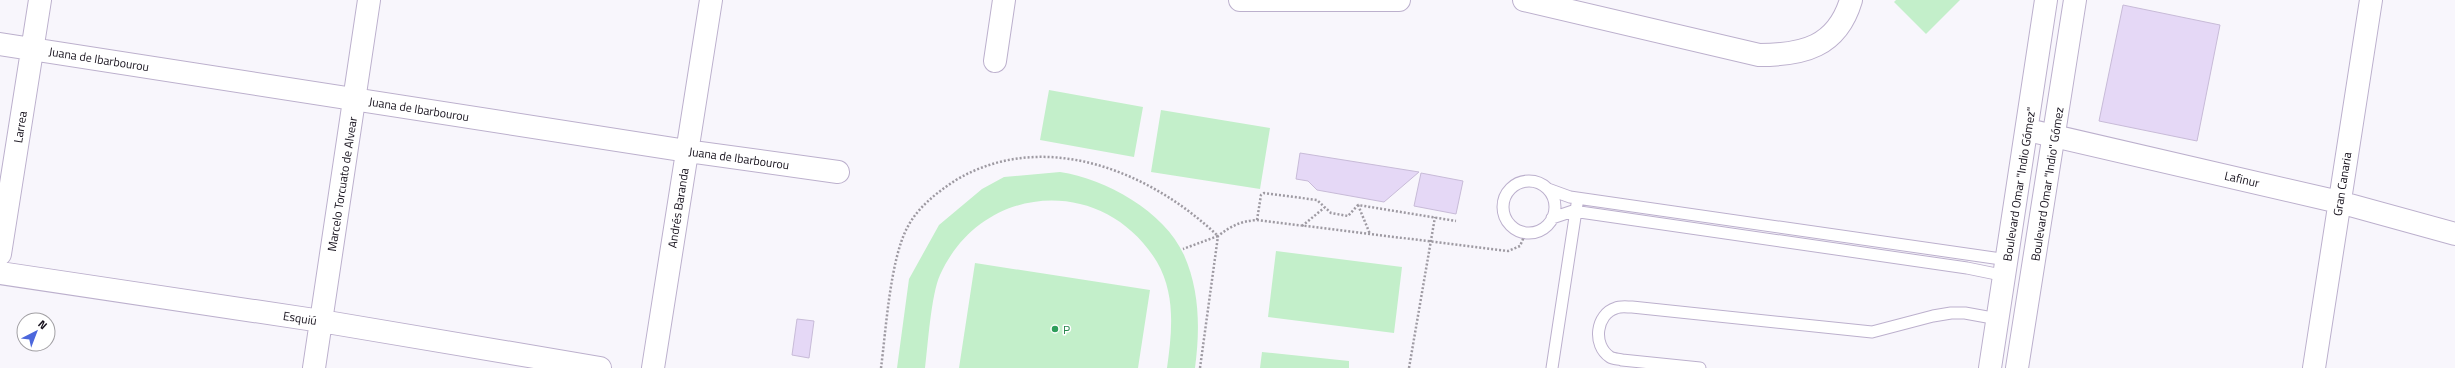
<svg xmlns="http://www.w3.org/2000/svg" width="2455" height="368" viewBox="0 0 2455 368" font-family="'Titillium Web',sans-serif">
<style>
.green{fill:#c3efca}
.building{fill:#e5d8f6;stroke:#c8bbd8}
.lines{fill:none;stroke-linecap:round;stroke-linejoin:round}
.service-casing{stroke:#bcb0cd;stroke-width:13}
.minor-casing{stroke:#bcb0cd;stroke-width:24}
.secondary-casing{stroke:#bcb0cd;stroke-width:24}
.path{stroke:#9e9aa2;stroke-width:2.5;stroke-dasharray:2 2;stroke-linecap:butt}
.service{stroke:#fff;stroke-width:11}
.minor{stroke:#fff;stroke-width:22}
.secondary{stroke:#fff;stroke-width:22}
.leisure-dot{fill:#2e9e5b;stroke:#fff;stroke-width:1.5}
.labels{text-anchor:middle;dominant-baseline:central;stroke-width:3;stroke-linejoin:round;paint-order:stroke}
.street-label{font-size:12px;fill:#16111c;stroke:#fff}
.leisure-label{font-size:12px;fill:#27864d;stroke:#fff;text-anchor:start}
</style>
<rect width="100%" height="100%" fill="#f8f6fc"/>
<!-- green -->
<path class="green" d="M 1896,0 L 1960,0 L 1926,34 L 1894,2 Z
M 1049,90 L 1143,107 L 1134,157 L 1040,140 Z
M 1161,110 L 1270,128 L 1260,189 L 1151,172 Z
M 1060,172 C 1106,179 1164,211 1184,255 C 1200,291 1200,330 1195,368 L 1167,368 C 1172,332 1176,295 1157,262 C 1104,174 982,182 940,275 C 931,295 928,345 925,368 L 897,368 L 909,279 L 939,225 L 982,189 L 1004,177 Z
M 1276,251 L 1402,267 L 1394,333 L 1268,317 Z
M 975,263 L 1150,290 L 1138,368 L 959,368 Z
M 1262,352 L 1349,361 L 1349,368 L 1260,368 Z"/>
<!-- building -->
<path class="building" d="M 2123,5 L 2220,25 L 2197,141 L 2099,121 Z
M 1300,153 L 1419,172 L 1384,202 L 1317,190 L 1308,181 L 1296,179 Z
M 1421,173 L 1463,181 L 1456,214 L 1414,206 Z
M 797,319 L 814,321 L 809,358 L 792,355 Z"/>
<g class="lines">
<defs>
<path id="service" d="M1503 207a26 26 0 1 1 52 0a26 26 0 1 1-52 0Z
M 1548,189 L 1570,197 L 2008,260
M 1552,218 L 1573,211 L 1967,268 L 2006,276
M 1552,368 L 1577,204
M 1700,368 L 1622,360 C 1619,359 1613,359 1610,357 C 1592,345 1596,314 1616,308 C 1620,306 1627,307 1632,307 L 1872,332 L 1933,316 L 1951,313 L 1965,313 L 1998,319"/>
<path id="minor" d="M 1240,0 L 1399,0
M 1524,0 L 1759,55 C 1803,55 1837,47 1851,0
M 0,44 L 687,151 L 838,172
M 995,61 L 1004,0
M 2028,130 L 2339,202 L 2455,234
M 0,254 L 40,0
M 0,273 L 321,321 L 600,368
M 314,368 L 369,0
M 653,368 L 711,0
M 2314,368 L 2371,0"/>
<path id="secondary" d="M 1990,368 L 2046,0
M 2017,368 L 2075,0"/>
</defs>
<!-- service casing -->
<use href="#service" class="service-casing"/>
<!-- minor casing -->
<use href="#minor" class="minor-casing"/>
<!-- secondary casing -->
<use href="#secondary" class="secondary-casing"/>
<!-- path -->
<path class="path" d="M 1358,205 L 1370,234
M 1257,220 L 1261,195 L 1264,193 L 1317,200 L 1331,213 L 1348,216 L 1358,205 L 1456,221
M 1302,226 L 1324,208
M 881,368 C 886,330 890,261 907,228 C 918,207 936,193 956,180 C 1044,128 1150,171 1218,236 L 1183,249
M 1200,368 L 1218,236 C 1231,226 1241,221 1257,220 L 1508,251 L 1520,246 L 1526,232
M 1409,368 L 1435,217"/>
<!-- service -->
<use href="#service" class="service"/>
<!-- minor -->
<use href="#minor" class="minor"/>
<!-- secondary -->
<use href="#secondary" class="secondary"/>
</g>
<!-- markers -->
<circle class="leisure-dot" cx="1055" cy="329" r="4"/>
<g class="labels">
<!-- street labels -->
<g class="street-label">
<text transform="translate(99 59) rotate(9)">Juana de Ibarbourou</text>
<text transform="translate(419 109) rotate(9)">Juana de Ibarbourou</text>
<text transform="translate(20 127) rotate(-81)">Larrea</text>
<text transform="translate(739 158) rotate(8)">Juana de Ibarbourou</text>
<text transform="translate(2242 179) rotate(13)">Lafinur</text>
<text transform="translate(342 184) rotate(-81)">Marcelo Torcuato de Alvear</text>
<text transform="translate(2019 184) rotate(-81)">Boulevard Omar "Indio Gómez"</text>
<text transform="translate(2047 184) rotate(-81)">Boulevard Omar "Indio" Gómez</text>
<text transform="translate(2342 184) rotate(-81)">Gran Canaria</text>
<text transform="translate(678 208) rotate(-81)">Andrés Baranda</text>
<text transform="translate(300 318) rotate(9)">Esquiú</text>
</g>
<!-- leisure labels -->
<g class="leisure-label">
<text x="1063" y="329">P</text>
</g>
</g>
<!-- north arrow -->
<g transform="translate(36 332) rotate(42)"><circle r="19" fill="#ffffff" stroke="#a2a0a4"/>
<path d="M0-3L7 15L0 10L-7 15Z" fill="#4c67dc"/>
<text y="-6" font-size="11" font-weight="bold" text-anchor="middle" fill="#16111c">N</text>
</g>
</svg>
